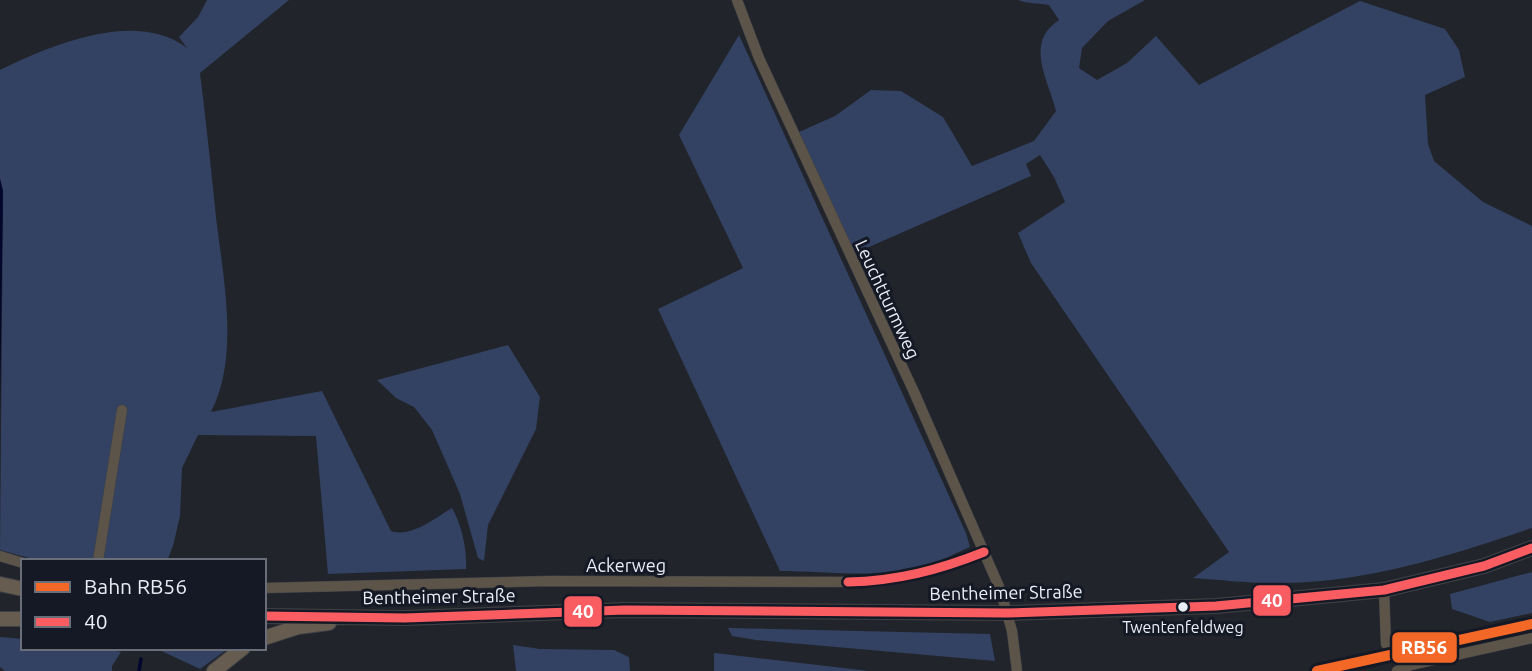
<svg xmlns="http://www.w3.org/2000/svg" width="1532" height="671" viewBox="0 0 1532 671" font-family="Ubuntu,sans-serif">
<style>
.green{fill:#334262}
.water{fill:#03072d}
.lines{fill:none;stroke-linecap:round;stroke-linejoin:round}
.stream{stroke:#03072d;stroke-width:3.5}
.street-casing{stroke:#3e4146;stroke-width:11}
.primary-casing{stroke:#3e4146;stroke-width:16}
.street{stroke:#5c5449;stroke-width:10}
.primary{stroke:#675c50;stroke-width:14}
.bus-1-casing{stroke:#141925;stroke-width:14}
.bus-1{stroke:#f95d62;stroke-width:9}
.rail-1-casing{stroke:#141925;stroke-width:16}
.rail-1{stroke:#f36827;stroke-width:10}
.bus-dot{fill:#e9eef6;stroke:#141925;stroke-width:2.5}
.labels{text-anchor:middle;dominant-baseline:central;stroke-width:6;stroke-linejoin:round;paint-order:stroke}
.bus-label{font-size:16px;fill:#e9eef6;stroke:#141925}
.street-label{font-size:18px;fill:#e9eef6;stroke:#141925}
.line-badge{stroke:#141925;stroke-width:2.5}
.badge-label{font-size:19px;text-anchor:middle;font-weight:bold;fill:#fff}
</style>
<rect width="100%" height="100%" fill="#21242a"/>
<!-- green -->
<path class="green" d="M 207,0 L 289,0 L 200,73 C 206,121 211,169 216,217 C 223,277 240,356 211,412 L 322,391 L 391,531 C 411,538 435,518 452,508 C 462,526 467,549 466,569 L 328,574 L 316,436 L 198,435 L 182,468 L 180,516 L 173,546 L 167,561 L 40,561 L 0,550 L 3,191 L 0,179 L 0,70 C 51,45 136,9 187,48 L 179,37 L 198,17 Z
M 1018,0 L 1145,0 L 1108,21 L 1082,48 L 1079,68 L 1097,80 L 1127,63 L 1156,36 L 1199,85 L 1360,1 L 1445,29 L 1459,50 L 1465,77 L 1425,95 L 1428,144 L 1434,161 L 1483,202 L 1532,226 L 1532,528 C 1453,555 1369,582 1285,583 C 1254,584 1223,580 1193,578 L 1229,552 L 1031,263 L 1018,233 L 1065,202 L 1054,177 L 1040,155 L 1026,164 L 1031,176 L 853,254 L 799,132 L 835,116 L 871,90 L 901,91 L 943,117 L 972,166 L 1034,141 L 1056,111 C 1048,79 1024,43 1059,20 L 1049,5 C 1039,3 1027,4 1018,0 Z
M 739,35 L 966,533 L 970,547 C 952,555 935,564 915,569 C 877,578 820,571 780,571 L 658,309 L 743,268 L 679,135 Z
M 508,345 L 540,397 L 536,429 L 488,525 L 484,561 L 478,558 L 460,494 L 432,430 L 414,407 L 396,398 L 377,380 Z
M 1532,572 L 1532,613 L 1490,622 L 1452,609 L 1450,594 Z
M 728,628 L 990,634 L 995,661 L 756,640 L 732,636 Z
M 0,637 L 23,639 L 23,648 L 103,648 L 121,652 L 112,666 L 112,671 L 5,671 L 0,667 Z
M 513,645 L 540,649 L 614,650 L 629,657 L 630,671 L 516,671 Z
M 155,648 L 229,648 L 200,669 Z
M 714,653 L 715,653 L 869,671 L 714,671 Z"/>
<!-- water -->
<path class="water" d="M 0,179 L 3,191 L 0,411 Z"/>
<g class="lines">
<!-- stream -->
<path class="stream" d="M 139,671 L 141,659"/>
<defs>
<path id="street" d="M 737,0 L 759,58 L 914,392 L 1000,589 L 1012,631 L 1017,671
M 0,556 L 23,563
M 98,561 L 122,410
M 264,588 L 551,581 L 873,582 C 913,579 946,567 984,552
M 1384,590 L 1386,644
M 1397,671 L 1411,665 L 1532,638"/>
<path id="primary" d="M 0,584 L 23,589
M 264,616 L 405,618 L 625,610 L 1007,613 L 1216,606 L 1384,590 L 1484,566 L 1532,548
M 0,619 L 23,619
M 264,638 L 298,627 L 329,623
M 214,671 L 243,648"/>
</defs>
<!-- street casing -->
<use href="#street" class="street-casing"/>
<!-- primary casing -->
<use href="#primary" class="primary-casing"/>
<!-- street -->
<use href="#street" class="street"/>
<!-- primary -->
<use href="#primary" class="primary"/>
<defs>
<path id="bus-1" d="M 848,582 C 897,581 939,570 984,552
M 264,616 L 405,618 L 625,610 L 1007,613 L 1216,606 L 1384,590 L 1484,566 L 1532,548"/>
</defs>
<!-- bus-1 casing -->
<use href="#bus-1" class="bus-1-casing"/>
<!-- bus-1 -->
<use href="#bus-1" class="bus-1"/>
<defs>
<path id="rail-1" d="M 1317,671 L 1532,624"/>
</defs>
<!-- rail-1 casing -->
<use href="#rail-1" class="rail-1-casing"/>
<!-- rail-1 -->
<use href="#rail-1" class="rail-1"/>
</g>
<!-- markers -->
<circle class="bus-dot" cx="1183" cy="607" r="6"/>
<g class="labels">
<!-- bus labels -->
<g class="bus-label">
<text x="1183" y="627">Twentenfeldweg</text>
</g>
<!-- street labels -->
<g class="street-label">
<text transform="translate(888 299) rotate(65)">Leuchtturmweg</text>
<text x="626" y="565">Ackerweg</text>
<text transform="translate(1006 592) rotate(-1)">Bentheimer Straße</text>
<text transform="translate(439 596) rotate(-1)">Bentheimer Straße</text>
</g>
</g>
<g class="line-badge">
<rect x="1252" y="584" width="40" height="33" rx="7" fill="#f95d62"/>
<rect x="563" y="595" width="40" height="33" rx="7" fill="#f95d62"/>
<rect x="1391" y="631" width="67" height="33" rx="7" fill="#f36827"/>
</g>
<g class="badge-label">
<text x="1272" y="607">40</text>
<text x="583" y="618">40</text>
<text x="1424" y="654">RB56</text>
</g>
<!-- legend -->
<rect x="21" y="559" width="245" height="91" fill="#141925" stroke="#696e79" stroke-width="2"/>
<rect x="35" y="582" width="35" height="10" fill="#f36827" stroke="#696e79" stroke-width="2"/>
<text x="84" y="594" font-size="21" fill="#e9eef6">Bahn RB56</text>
<rect x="35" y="617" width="35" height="10" fill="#f95d62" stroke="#696e79" stroke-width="2"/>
<text x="84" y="629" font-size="21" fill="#e9eef6">40</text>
</svg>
